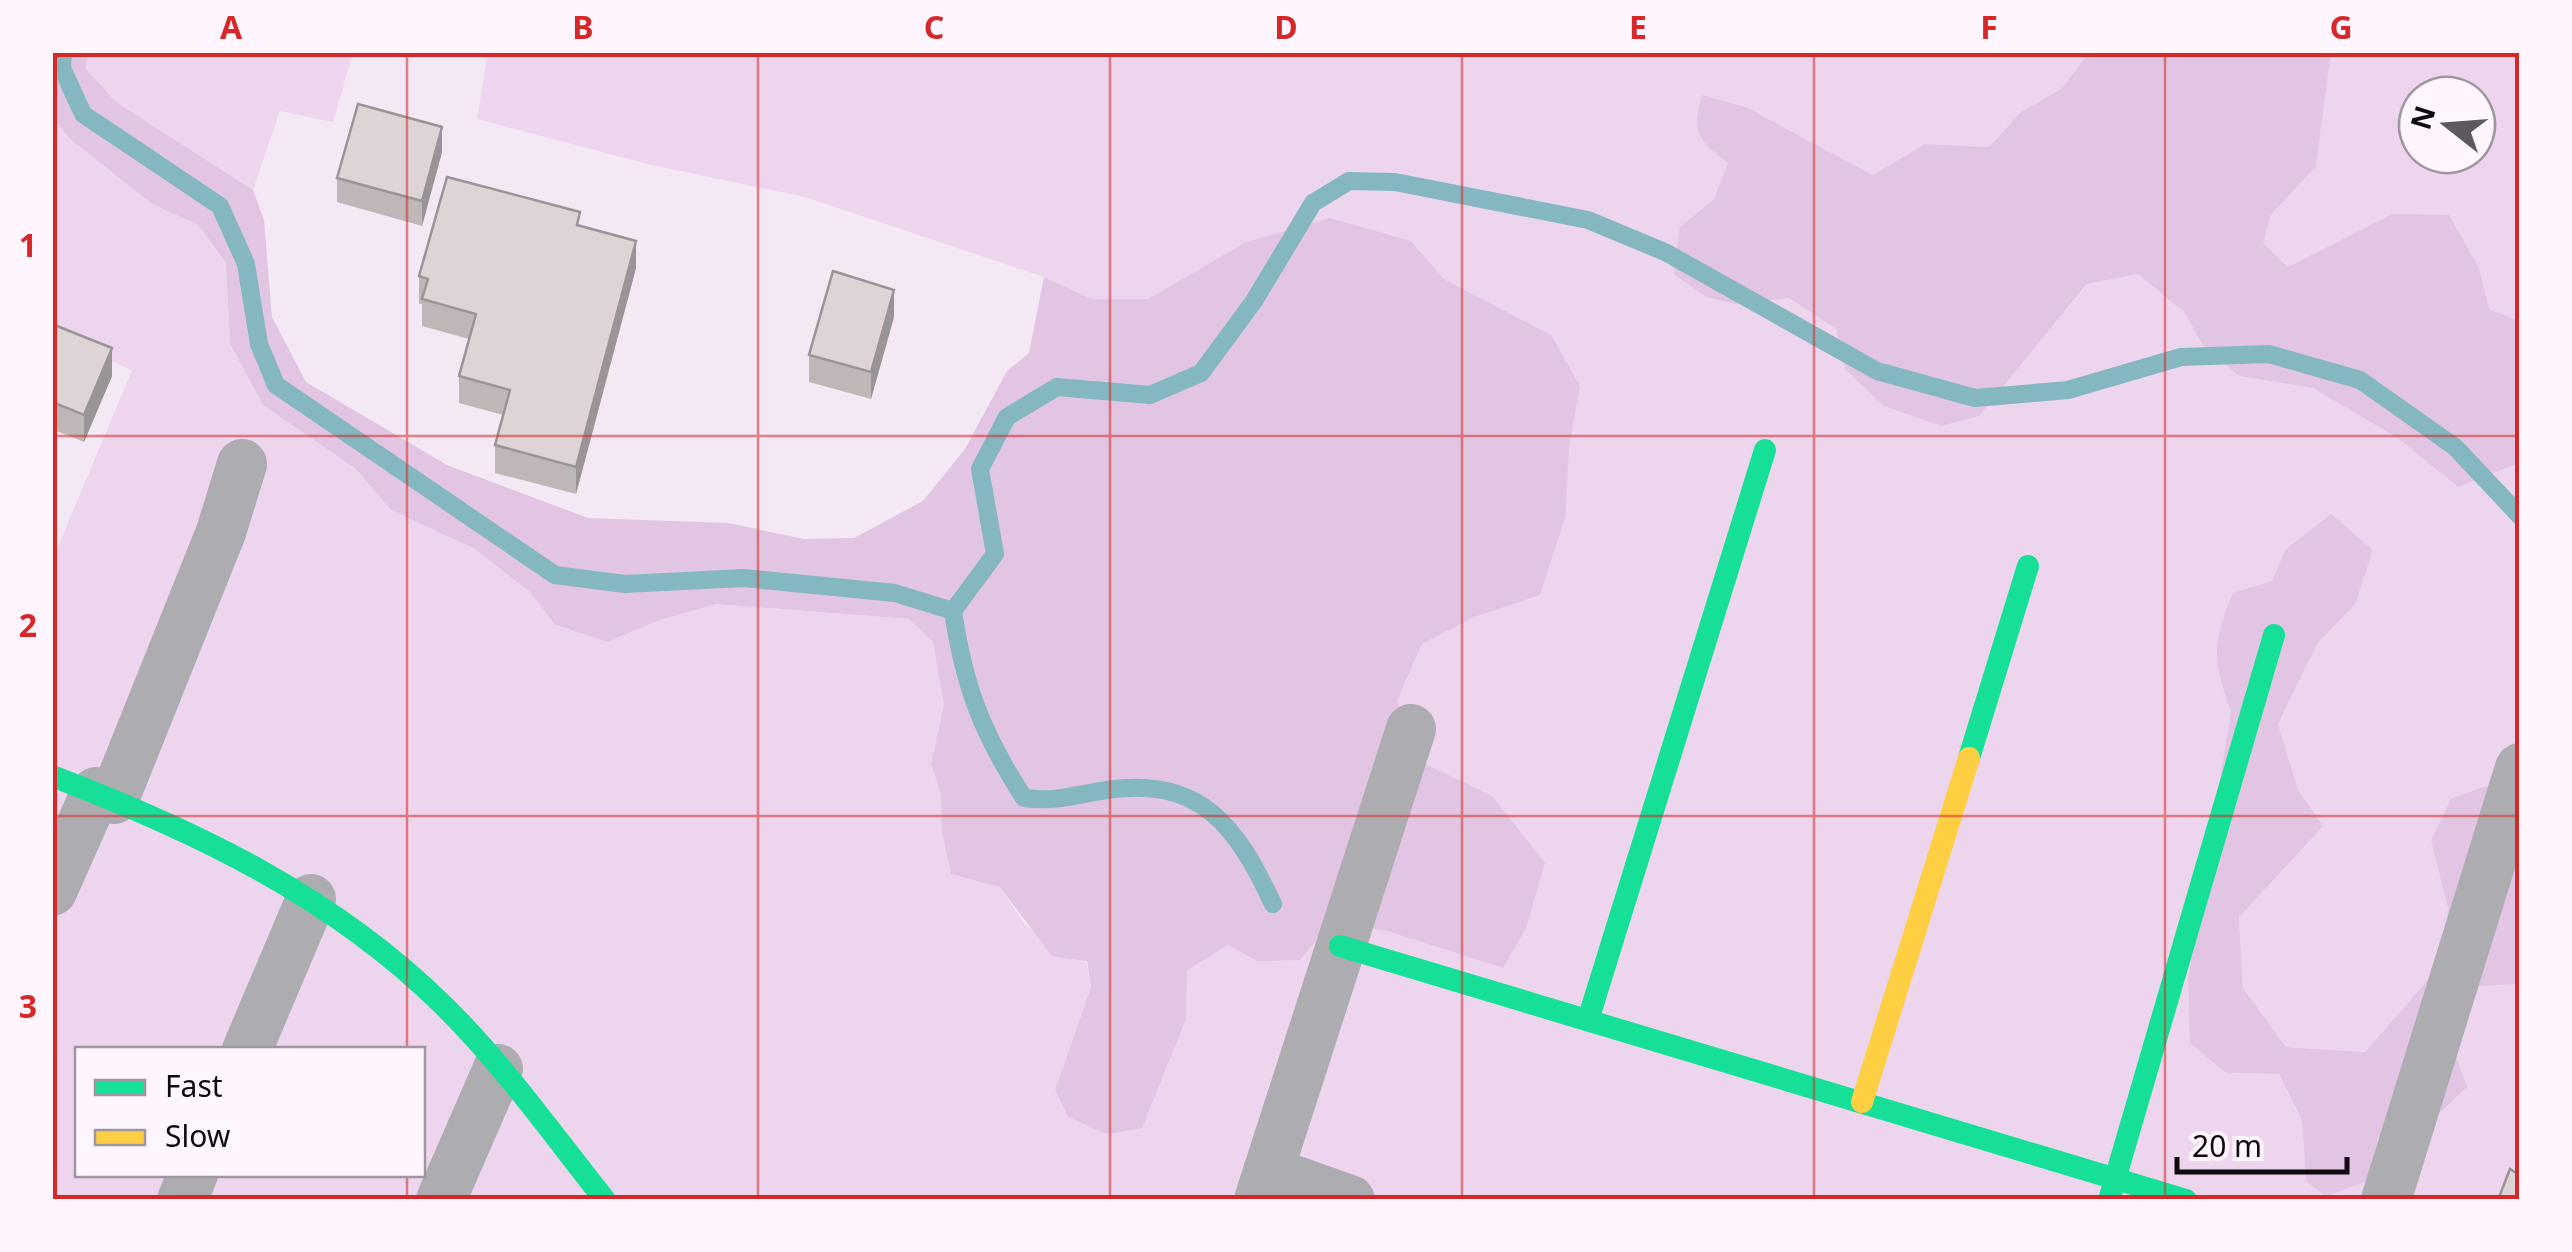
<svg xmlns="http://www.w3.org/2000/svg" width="2572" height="1252" viewBox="0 0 2572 1252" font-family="'Noto Sans',sans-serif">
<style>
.green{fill:#ecd5ed;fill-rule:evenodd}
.forest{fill:#e1c5e2}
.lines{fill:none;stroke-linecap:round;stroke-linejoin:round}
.stream{stroke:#85b7c1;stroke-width:18}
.street{stroke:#acacb1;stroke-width:50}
.fast{stroke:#16e098;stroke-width:22}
.slow{stroke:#ffcf43;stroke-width:22}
.wall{fill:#bfb6b8}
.shaded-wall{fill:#9b9496}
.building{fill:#ded4d6;stroke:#9b9496;stroke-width:2.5}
.grid{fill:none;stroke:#d62828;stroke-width:2.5;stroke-opacity:0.55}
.neatline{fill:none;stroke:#d62828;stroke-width:4}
.grid-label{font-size:32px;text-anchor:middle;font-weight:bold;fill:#d62828}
</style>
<rect width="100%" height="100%" fill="#f4e8f4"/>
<!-- green -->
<path class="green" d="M 88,53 L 353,53 L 333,122 L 280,111 L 253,190 L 116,102 L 86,69 Z
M 464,53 L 2089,53 L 2061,89 L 2021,112 L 1989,147 L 1925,144 L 1873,175 L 1746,107 L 1702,95 L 1729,162 L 1714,199 L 1680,227 L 1735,304 L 1789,298 L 1836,329 L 1845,369 L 1979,415 L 2088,284 L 2138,274 L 2185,313 L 2202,344 L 2239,376 L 2313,388 L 2399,439 L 2458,487 L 2519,463 L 2519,808 L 2431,841 L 2448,908 L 2441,965 L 2365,1052 L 2286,1047 L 2243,988 L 2239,916 L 2322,826 L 2298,790 L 2278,724 L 2317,644 L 2355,604 L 2285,550 L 2272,581 L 2233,593 L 2226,1073 L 2279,1074 L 2302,1120 L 2306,1181 L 2368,1180 L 2378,1138 L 2403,1094 L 2454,1052 L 2469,987 L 2519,984 L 2519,1164 L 2505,1199 L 53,1199 L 53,559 L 132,370 L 53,335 L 52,118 L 69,138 L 152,204 L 198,225 L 226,264 L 230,344 L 263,405 L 356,469 L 391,510 L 475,549 L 531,593 L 556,626 L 607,642 L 660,620 L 716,604 L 909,619 L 934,642 L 944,704 L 931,764 L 941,794 L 942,831 L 1000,887 L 1025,925 L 1086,961 L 1091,987 L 1055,1090 L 1186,1019 L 1187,969 L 1228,945 L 1257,961 L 1330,923 L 1387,931 L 1503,968 L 1397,701 L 1422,644 L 1474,616 L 1540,595 L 1579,386 L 1551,335 L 1444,279 L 1411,241 L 1244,243 L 1148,299 L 1091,299 L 1044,277 L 805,197 L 648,164 L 477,119 L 487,58 ZM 78,1050 L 422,1050 L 422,1174 L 78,1174 Z
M 2331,53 L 2519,53 L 2519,321 L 2489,309 L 2479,268 L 2340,244 L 2288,267 L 2262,243 L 2271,215 L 2316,166 ZM 2417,95 L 2477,95 L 2477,155 L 2417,155 Z"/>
<!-- forest -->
<path class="forest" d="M 52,53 L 88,53 L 86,69 L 116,102 L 253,190 L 264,220 L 272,317 L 306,382 L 447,465 L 588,518 L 728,523 L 804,539 L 854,538 L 923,501 L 965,449 L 1007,371 L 1029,353 L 1044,277 L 1091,299 L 1148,299 L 1244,243 L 1330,218 L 1411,241 L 1444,279 L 1551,335 L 1580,386 L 1569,447 L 1565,518 L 1540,595 L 1474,617 L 1422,644 L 1397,701 L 1421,762 L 1492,796 L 1545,863 L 1526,928 L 1503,968 L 1387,931 L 1330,923 L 1300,960 L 1257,961 L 1228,945 L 1187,970 L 1186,1019 L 1142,1128 L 1106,1134 L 1068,1117 L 1055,1090 L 1091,987 L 1087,961 L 1052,956 L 1000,887 L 951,874 L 942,831 L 941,794 L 931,764 L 944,704 L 933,642 L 909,619 L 716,604 L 660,620 L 607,642 L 555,625 L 531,593 L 475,549 L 391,510 L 356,469 L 263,405 L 230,344 L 226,263 L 198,225 L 152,204 L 69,138 L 53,118 Z
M 2089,53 L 2331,53 L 2316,166 L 2271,215 L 2263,243 L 2288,267 L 2393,214 L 2449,215 L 2479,268 L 2489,309 L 2519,321 L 2519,463 L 2458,487 L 2399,439 L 2313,388 L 2239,376 L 2202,344 L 2185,313 L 2138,274 L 2087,284 L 1979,416 L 1941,426 L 1884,406 L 1845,369 L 1836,329 L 1789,298 L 1736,304 L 1706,297 L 1674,274 L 1680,227 L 1714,199 L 1728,163 C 1699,141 1691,132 1702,95 L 1746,107 L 1873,175 L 1925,144 L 1989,147 L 2021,112 L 2061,89 Z
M 2331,514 L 2373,550 L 2355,604 L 2317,644 L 2278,724 L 2298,790 L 2323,826 L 2239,917 L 2243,988 L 2286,1047 L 2365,1052 L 2441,965 L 2448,908 L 2431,841 L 2451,799 L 2486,786 L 2519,808 L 2519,984 L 2469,987 L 2454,1052 L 2467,1087 L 2433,1119 L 2403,1095 L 2378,1138 L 2368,1181 L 2326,1196 L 2306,1181 L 2302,1120 L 2279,1074 L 2226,1073 L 2190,1043 L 2188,980 L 2231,711 C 2212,662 2212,642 2233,593 L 2272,581 L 2285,550 Z"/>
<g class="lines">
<!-- stream -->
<path class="stream" d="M 63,52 L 62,68 L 83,114 L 220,206 L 246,264 L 259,344 L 276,385 L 555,575 L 625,584 L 743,578 L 895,593 L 953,611 L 995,554 L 980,469 L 1007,417 L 1057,387 L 1150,395 L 1201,373 L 1254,301 L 1313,203 L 1349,181 L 1395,182 L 1588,220 L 1665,252 L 1877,371 L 1975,398 L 2068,390 L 2181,357 L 2269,354 L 2360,380 L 2455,447 L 2520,516
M 953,611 C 964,686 982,733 1024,798 C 1058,802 1074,795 1107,790 C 1201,776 1237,827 1273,904"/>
<!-- street -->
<path class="street" d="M 114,799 L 221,532 L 242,464
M 52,891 L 96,792
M 247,1050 L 311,899
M 1268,1171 L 1350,1200
M 182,1200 L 193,1174
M 441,1200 L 498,1069
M 1259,1200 L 1411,729
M 2386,1200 L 2520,768"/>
<!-- fast -->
<path class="fast" d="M 1969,758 L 2028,566
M 52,776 C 196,831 334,897 444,1006 C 504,1065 553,1135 605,1200
M 1340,946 L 2186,1200
M 1588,1020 L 1765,450
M 2109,1200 L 2274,635"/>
<!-- slow -->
<path class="slow" d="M 1862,1102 L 1969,758"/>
</g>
<!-- wall -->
<path class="wall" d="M 442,152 L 422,226 L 337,202 L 337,178 Z
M 580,226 L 636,268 L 576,494 L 495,473 L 495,445 L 503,415 L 459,403 L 459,376 L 469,339 L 422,326 L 422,304 L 419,304 L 419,276 Z
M 894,317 L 871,399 L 809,382 L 809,355 Z
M 52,324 L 112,376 L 84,442 L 52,429 Z"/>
<!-- shaded-wall -->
<path class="shaded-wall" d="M 442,127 L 442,152 L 422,226 L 422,201 Z
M 636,241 L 636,268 L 576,494 L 576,467 Z
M 894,290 L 894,317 L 871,399 L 871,372 Z
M 112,348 L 112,376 L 84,442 L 84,415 Z"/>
<!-- building -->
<path class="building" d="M 358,104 L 442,127 L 422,201 L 337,178 Z
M 447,177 L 580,212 L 577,225 L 636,241 L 576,467 L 495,445 L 510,390 L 459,376 L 476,314 L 422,299 L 428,279 L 419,276 Z
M 833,271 L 894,290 L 871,372 L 809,355 Z
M 52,324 L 112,348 L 84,415 L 52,402 Z
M 2520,1164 L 2520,1200 L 2498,1200 L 2510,1169 L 2516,1173 Z"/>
<!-- grid -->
<path class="grid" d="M 407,52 L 407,1050M 758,52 L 758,1200M 1110,52 L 1110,1200M 1462,52 L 1462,1200M 1814,52 L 1814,1200M 2165,52 L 2165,1200M 52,436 L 2520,436M 52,816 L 2520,816M 407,1174 L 407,1200"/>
<!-- border -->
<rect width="2572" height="1252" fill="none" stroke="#fef5fe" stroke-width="110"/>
<!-- legend -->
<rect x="75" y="1047" width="350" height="130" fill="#fef5fe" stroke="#9f979f" stroke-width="2.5"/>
<rect x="95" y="1080" width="50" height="15" fill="#16e098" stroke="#9f979f" stroke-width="2.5"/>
<text x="165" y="1097" font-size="30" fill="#110a11">Fast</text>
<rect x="95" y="1130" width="50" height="15" fill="#ffcf43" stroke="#9f979f" stroke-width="2.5"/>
<text x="165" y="1147" font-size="30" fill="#110a11">Slow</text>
<!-- north arrow -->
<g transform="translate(2447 125) rotate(287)"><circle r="48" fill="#fef5fe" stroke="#9f979f" stroke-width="2.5"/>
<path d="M0-8L18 38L0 25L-18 38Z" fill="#605860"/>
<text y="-15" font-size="28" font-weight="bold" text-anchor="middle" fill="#110a11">N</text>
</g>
<!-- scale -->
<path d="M2177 1157v15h170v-15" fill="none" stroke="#110a11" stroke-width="5"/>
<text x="2192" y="1157" font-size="30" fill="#110a11" stroke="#fef5fe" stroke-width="8" paint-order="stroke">20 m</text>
<rect x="55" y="55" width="2462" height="1142" class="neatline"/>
<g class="grid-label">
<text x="231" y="39">A</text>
<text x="583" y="39">B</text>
<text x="934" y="39">C</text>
<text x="1286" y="39">D</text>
<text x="1638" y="39">E</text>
<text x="1989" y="39">F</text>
<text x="2341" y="39">G</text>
<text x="28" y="257">1</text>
<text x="28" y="637">2</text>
<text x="28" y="1018">3</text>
</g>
</svg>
